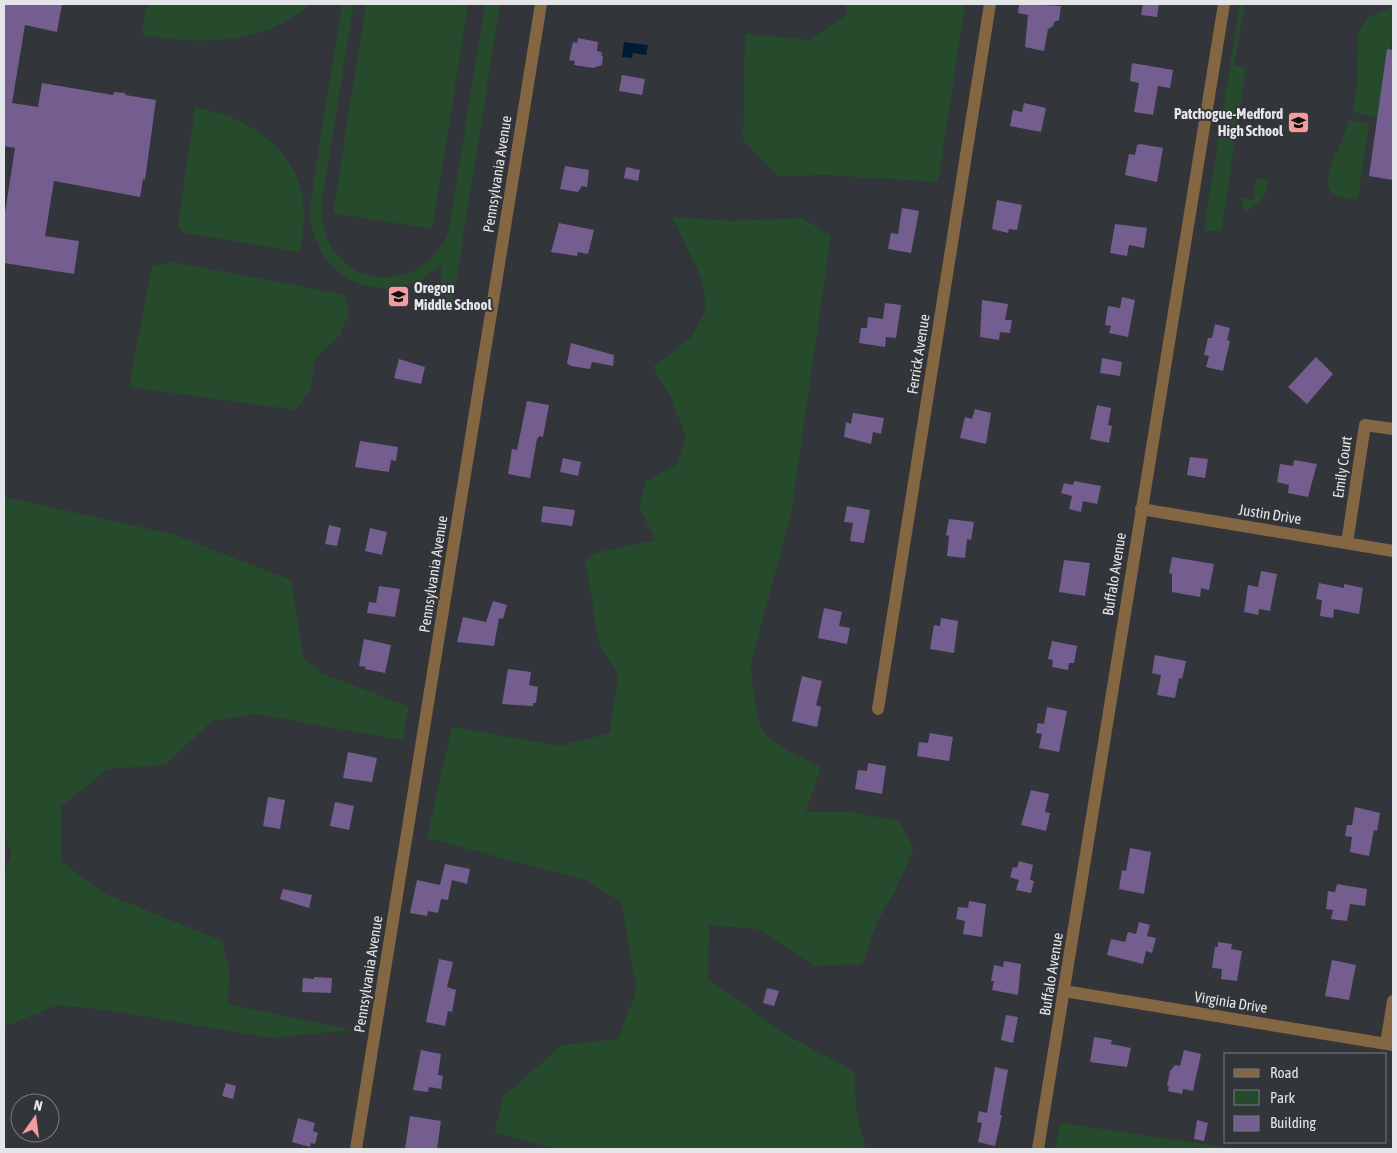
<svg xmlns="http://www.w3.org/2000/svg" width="1397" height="1153" viewBox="0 0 1397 1153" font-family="'Asap Condensed',sans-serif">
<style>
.green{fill:#264b2c}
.water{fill:#001b35}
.building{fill:#745e90}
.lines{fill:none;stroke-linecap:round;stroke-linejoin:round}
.minor{stroke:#846643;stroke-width:12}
.labels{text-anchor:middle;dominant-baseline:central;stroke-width:4;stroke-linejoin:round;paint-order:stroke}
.poi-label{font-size:15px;font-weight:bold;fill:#e4e5e8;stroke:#32353a;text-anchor:end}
.street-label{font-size:15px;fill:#e4e5e8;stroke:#32353a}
</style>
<rect width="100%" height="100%" fill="#32353a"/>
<!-- green -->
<path class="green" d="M 147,4 L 312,4 C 258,46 206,45 142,35 Z
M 342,4 L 354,4 L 321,204 C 319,283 414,306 448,234 L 484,13 L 483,4 L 500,4 L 453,302 L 438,299 L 443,266 C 436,267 423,280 414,283 C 357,303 309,263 310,205 Z
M 366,4 L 454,4 L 468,6 L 432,229 L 333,213 Z
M 845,4 L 965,4 L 938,182 L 828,175 L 777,176 L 743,140 L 745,34 L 810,40 L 848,14 Z
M 1240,4 L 1245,4 L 1234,65 L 1246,68 L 1222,226 L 1220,231 L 1204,231 Z
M 1393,7 L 1393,32 L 1379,119 L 1353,112 L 1357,86 L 1358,34 L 1367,18 Z
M 195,107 C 250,118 299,148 304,209 C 305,223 302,238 300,252 L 184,233 L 178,225 Z
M 1350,120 L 1369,123 L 1358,199 L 1339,197 L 1331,192 L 1328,185 L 1329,171 Z
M 1257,178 L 1268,180 L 1265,196 L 1245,213 L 1241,198 L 1253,200 Z
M 672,217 L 733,221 L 801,218 L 831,235 L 791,514 L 751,663 C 751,677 756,721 764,732 C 775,746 805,759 821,767 L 806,812 L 851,812 L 899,821 L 914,849 L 892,897 L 878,920 L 862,964 L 816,966 L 758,929 L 709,925 L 708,979 L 788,1036 L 854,1071 L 857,1116 L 866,1149 L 558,1149 L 494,1132 L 504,1096 L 562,1045 L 618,1039 L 637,990 L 621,902 L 585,880 L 427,838 L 452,727 L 560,746 L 610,733 L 618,674 L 599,643 L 585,558 L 600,552 L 655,540 L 639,506 L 646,481 L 677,464 L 686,437 L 673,402 L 653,367 L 691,337 L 706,310 L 702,279 Z
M 173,262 L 345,295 L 349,312 L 340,335 L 315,358 L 310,390 L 295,410 L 129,387 L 152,266 Z
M 4,497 L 172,534 L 291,580 L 303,657 L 321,673 L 409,707 L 402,740 L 256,714 L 212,721 L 165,765 L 108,769 L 61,806 L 61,861 L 104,893 L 222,941 L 230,975 L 227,1004 L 352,1030 L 272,1038 L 114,1011 L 58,1005 L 4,1027 L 4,874 L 12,853 L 4,834 Z
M 1060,1123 L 1239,1149 L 1205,1149 L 1201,1147 L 1174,1149 L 1055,1149 Z"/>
<!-- water -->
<path class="water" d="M 624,42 L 648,45 L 646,55 L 633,53 L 632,58 L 622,57 Z"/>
<!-- building -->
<path class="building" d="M 4,4 L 62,4 L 57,32 L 25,25 L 12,103 L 38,107 L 42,83 L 113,95 L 114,92 L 125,93 L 125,95 L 156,100 L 145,180 L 143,179 L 140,197 L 54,181 L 45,236 L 79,241 L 74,274 L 4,263 L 4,219 L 15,148 L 4,146 Z
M 1019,4 L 1061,6 L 1059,20 L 1054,22 L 1053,26 L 1048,29 L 1044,51 L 1025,47 L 1028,15 L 1018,13 Z
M 1143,4 L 1159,4 L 1157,17 L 1141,15 Z
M 578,38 L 598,42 L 597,51 L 602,52 L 601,55 L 603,56 L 602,65 L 593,68 L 574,65 L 575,61 L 569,60 L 573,42 L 577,43 Z
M 1387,49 L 1393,50 L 1393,180 L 1369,176 Z
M 1132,63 L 1173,70 L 1170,88 L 1158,86 L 1153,115 L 1134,112 L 1139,83 L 1130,81 Z
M 622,75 L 645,79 L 642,95 L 619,91 Z
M 1024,103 L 1046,108 L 1041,132 L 1010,126 L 1013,110 L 1022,112 Z
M 1141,144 L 1163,148 L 1157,182 L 1125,175 L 1129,154 L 1135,155 L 1137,145 Z
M 565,166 L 589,170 L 587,187 L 582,186 L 578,192 L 560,189 Z
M 626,167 L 640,170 L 638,181 L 624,178 Z
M 997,200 L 1022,205 L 1017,230 L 1009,229 L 1008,233 L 992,229 Z
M 902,208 L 919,211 L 911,253 L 888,249 L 891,233 L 898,234 Z
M 559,223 L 594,230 L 588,254 L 578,252 L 577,256 L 551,252 Z
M 1115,224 L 1147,228 L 1144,248 L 1129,245 L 1127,256 L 1110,253 Z
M 1122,297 L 1135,300 L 1128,337 L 1109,333 L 1111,326 L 1105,325 L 1108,306 L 1120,308 Z
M 982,300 L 1008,304 L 1005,320 L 1012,320 L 1010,333 L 1000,332 L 999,340 L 980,337 Z
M 885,303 L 901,305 L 896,338 L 886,337 L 885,347 L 859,343 L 861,328 L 867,328 L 868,317 L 883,319 Z
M 1215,324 L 1230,328 L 1227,340 L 1230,341 L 1223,371 L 1206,367 L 1209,356 L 1204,355 L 1208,338 L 1212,338 Z
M 571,343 L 614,355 L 613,366 L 592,362 L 590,369 L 571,366 L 567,363 Z
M 1316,357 L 1333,374 L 1307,404 L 1288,387 Z
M 1102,358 L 1122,362 L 1120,376 L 1100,373 Z
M 399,359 L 425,367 L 421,384 L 394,378 Z
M 527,401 L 549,405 L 543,437 L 540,436 L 537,439 L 530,478 L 508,474 L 512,449 L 517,450 Z
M 1097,405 L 1111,408 L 1108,425 L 1112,426 L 1109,443 L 1090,439 Z
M 975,409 L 991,413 L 986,444 L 960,438 L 965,417 L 972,419 Z
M 853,413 L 884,418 L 881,434 L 873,432 L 871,444 L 844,437 L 846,422 L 851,424 Z
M 360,441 L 398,447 L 396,461 L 391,460 L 389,472 L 355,467 Z
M 1190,457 L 1208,459 L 1205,478 L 1187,475 Z
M 563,458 L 581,462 L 578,476 L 560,472 Z
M 1294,460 L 1317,464 L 1308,497 L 1288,493 L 1289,485 L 1277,482 L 1280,464 L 1293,466 Z
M 1074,481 L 1101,486 L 1097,504 L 1083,501 L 1081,512 L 1069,509 L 1072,496 L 1061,493 L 1064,483 L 1073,485 Z
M 543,506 L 575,510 L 572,526 L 541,522 Z
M 847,506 L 870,510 L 864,543 L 850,541 L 853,523 L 844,522 Z
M 949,519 L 974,522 L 971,540 L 967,539 L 965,558 L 947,556 L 949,536 L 946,535 Z
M 329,525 L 341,528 L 337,546 L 325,544 Z
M 370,528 L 387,532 L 382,555 L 365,551 Z
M 1172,557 L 1214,564 L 1209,590 L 1201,588 L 1200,597 L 1172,592 L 1172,574 L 1169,573 Z
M 1064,560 L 1090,563 L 1085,596 L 1059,592 Z
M 1261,571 L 1277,574 L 1270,611 L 1259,609 L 1258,615 L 1244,612 L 1248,585 L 1258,587 Z
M 1319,583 L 1344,588 L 1344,584 L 1363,588 L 1359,614 L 1334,609 L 1333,618 L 1320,616 L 1322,600 L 1316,599 Z
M 379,586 L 400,589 L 395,617 L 367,613 L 369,602 L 376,603 Z
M 493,601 L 507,605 L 503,619 L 499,618 L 494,646 L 457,642 L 463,617 L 486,622 Z
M 824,608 L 842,612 L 839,626 L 850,628 L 847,644 L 818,638 Z
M 941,618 L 958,621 L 954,653 L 930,649 L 934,625 L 940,626 Z
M 364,639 L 391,645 L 385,673 L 365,669 L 366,667 L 359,666 Z
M 1052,641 L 1077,646 L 1074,663 L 1069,663 L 1068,670 L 1052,667 L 1053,660 L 1048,659 Z
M 1155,655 L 1186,661 L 1182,679 L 1179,678 L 1175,698 L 1157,695 L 1161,675 L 1152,673 Z
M 508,669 L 531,672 L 529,685 L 538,687 L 536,703 L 533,703 L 533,706 L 502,704 Z
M 802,676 L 822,681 L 816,705 L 821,707 L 817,727 L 792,721 Z
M 1047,707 L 1067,711 L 1059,752 L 1039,748 L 1042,734 L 1036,733 L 1038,723 L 1044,724 Z
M 930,733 L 953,737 L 949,761 L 917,756 L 919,742 L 928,743 Z
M 348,752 L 377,758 L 372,782 L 343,778 Z
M 868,763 L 886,766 L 882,794 L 855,789 L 858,770 L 867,771 Z
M 1031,790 L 1049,794 L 1045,812 L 1050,813 L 1046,831 L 1021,825 Z
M 268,797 L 285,800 L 280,829 L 263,826 Z
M 335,802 L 354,806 L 349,830 L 330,826 Z
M 1355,807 L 1380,813 L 1377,831 L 1374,830 L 1369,856 L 1350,852 L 1352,837 L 1345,836 L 1347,825 L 1352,825 Z
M 1130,848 L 1151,852 L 1144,894 L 1119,889 L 1122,870 L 1126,871 Z
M 1019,861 L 1033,865 L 1030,880 L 1034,881 L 1031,893 L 1016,890 L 1019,880 L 1010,877 L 1013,867 L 1017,868 Z
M 445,864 L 470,869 L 467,884 L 452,880 L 448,900 L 441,899 L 438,913 L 428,911 L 427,916 L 410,913 L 417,880 L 440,885 Z
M 1337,884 L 1367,889 L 1365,906 L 1350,904 L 1347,921 L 1331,919 L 1333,910 L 1326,909 L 1328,891 L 1335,892 Z
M 283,889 L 312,895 L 309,908 L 280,899 Z
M 969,901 L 986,904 L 982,937 L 963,934 L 965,921 L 956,919 L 958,907 L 968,908 Z
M 1139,922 L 1150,925 L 1147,936 L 1156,938 L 1152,953 L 1146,951 L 1143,964 L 1107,955 L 1111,939 L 1125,942 L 1128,932 L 1136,934 Z
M 1218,942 L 1232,944 L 1231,949 L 1242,951 L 1237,981 L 1221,979 L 1222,969 L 1212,968 L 1215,947 L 1218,947 Z
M 439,959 L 453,962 L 447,987 L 456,990 L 452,1012 L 448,1011 L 445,1026 L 426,1022 Z
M 1332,960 L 1356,965 L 1349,1000 L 1325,996 Z
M 1004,961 L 1021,964 L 1018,995 L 992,990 L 994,981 L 991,981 L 994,965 L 1003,967 Z
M 314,977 L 332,978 L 331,993 L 302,992 L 303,978 L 314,979 Z
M 767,988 L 779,991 L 774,1006 L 763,1003 Z
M 1006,1015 L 1018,1017 L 1013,1043 L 1001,1040 Z
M 1094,1037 L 1112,1040 L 1111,1044 L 1131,1048 L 1127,1067 L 1090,1062 Z
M 421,1050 L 441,1054 L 438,1075 L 443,1076 L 441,1089 L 429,1087 L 428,1092 L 413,1090 Z
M 1184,1050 L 1201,1054 L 1193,1091 L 1183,1089 L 1182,1094 L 1168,1091 L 1169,1087 L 1167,1086 L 1170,1071 L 1175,1065 L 1180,1066 Z
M 995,1067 L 1008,1070 L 1000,1115 L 1002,1115 L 995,1146 L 978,1142 L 982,1123 L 977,1122 L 979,1111 L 987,1113 Z
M 226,1083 L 236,1086 L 233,1099 L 222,1096 Z
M 410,1116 L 441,1121 L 437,1149 L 405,1149 Z
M 298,1118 L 315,1123 L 313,1131 L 318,1133 L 315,1144 L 311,1143 L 310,1147 L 292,1142 Z
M 1197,1120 L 1208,1123 L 1204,1141 L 1194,1139 Z"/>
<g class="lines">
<!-- minor -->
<path class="minor" d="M 1141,509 L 1393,551
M 1347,543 L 1365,425 L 1393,429
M 878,709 L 990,4
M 1064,991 L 1393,1045
M 1386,1044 L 1393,1001
M 356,1149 L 541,4
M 1038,1149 L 1224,4"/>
</g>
<!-- icons -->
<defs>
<symbol id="school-square" viewBox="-11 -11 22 22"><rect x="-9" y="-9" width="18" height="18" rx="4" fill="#f59b9d" stroke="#32353a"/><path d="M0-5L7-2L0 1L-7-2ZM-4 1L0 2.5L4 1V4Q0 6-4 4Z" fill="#111"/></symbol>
</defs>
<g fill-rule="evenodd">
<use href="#school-square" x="1286" y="110" width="25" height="25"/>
<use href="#school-square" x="386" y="284" width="25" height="25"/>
</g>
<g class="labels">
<!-- poi labels -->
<g class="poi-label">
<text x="1283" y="113">Patchogue-Medford<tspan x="1283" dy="17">High School</tspan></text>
<text x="414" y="287" text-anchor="start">Oregon<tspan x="414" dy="17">Middle School</tspan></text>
</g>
<!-- street labels -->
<g class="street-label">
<text transform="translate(497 174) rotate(-81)">Pennsylvania Avenue</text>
<text transform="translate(918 354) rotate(-81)">Ferrick Avenue</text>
<text transform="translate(1342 467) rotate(-82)">Emily Court</text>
<text transform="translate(1270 514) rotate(9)">Justin Drive</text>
<text transform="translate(433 574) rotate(-81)">Pennsylvania Avenue</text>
<text transform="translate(1114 574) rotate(-81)">Buffalo Avenue</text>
<text transform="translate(368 974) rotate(-81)">Pennsylvania Avenue</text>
<text transform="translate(1051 974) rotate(-81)">Buffalo Avenue</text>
<text transform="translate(1231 1002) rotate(9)">Virginia Drive</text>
</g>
</g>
<!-- border -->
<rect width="1397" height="1153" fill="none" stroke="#e4e5e8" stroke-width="10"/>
<!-- legend -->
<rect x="1224" y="1053" width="162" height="90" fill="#32353a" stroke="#797b80"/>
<rect x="1234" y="1069" width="25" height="8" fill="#846643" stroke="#797b80"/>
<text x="1270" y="1078" font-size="15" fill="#e4e5e8">Road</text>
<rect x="1234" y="1090" width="25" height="15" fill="#264b2c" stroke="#797b80"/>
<text x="1270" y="1103" font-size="15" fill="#e4e5e8">Park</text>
<rect x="1234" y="1116" width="25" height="15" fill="#745e90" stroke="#797b80"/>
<text x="1270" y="1128" font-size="15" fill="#e4e5e8">Building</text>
<!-- north arrow -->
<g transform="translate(35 1118) rotate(14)"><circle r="24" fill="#32353a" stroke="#797b80"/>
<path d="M0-4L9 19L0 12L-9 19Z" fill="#f59b9d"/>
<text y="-8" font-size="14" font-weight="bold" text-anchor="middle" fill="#e4e5e8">N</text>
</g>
</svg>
